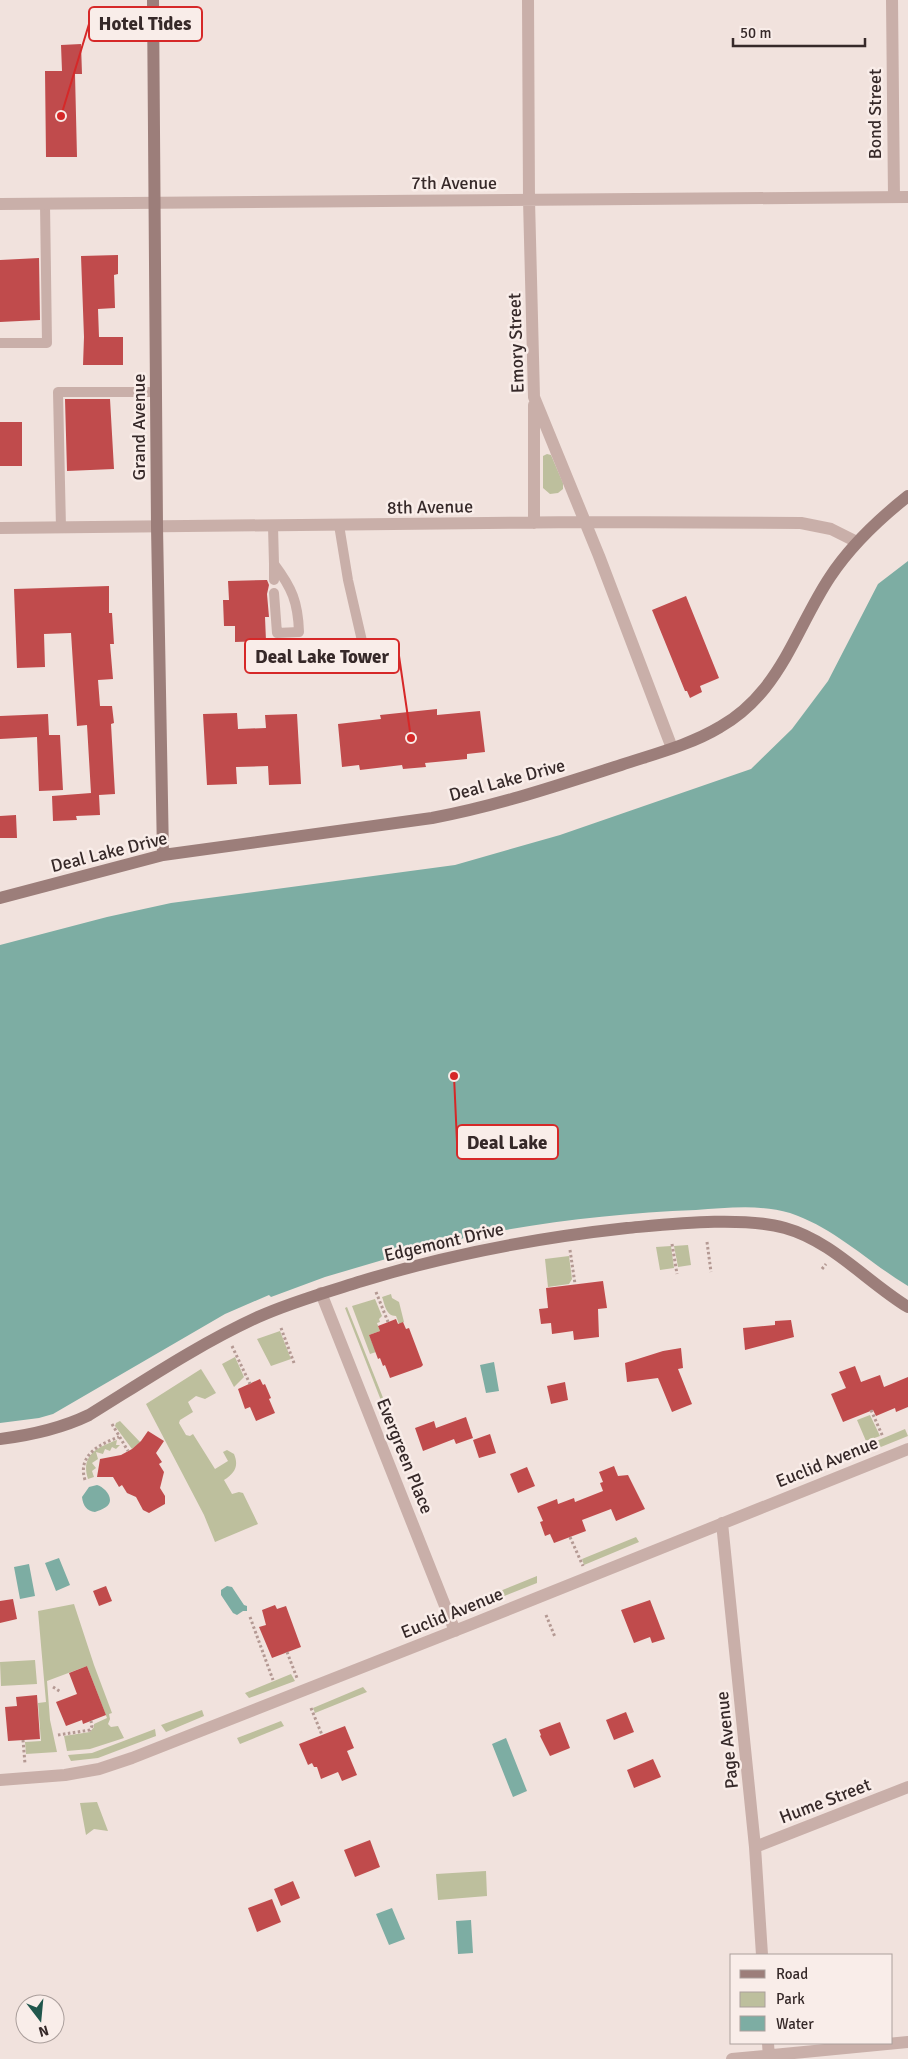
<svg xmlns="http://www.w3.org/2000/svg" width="908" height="2059" viewBox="0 0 908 2059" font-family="Signika,sans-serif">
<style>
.green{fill:#bdbf9d}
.water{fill:#7dada3}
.building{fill:#c04b4c}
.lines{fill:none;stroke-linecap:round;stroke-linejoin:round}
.path{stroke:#b49993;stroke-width:3;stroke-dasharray:2.5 2.5;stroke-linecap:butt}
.lane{stroke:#c9afa9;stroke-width:10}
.street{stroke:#c9afa9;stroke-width:12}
.secondary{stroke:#9c7e7a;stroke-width:12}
.labels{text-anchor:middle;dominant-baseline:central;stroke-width:5;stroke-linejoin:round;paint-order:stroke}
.street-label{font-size:18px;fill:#362929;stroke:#f9ede9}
.leader{fill:none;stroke:#d62828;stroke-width:2}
.callout-dot{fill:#d62828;stroke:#f9ede9;stroke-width:2}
.callout{fill:#f9ede9;stroke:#d62828;stroke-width:2}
.callout-label{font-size:19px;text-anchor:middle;font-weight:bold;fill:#362929}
</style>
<rect width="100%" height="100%" fill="#f1e2dd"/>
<!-- green -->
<path class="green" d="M 547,454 L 551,455 L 563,483 L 563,489 L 558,493 L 550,494 L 543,488 L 543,456 Z
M 688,1245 L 691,1265 L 678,1267 L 674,1246 Z
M 671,1246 L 674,1268 L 660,1270 L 656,1247 Z
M 569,1256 L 572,1279 L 569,1284 L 548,1287 L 545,1259 Z
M 391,1294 L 392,1298 L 399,1302 L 404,1322 L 399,1324 L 396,1316 C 386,1316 385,1305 382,1297 Z
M 375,1299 L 382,1316 L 379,1319 L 380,1322 L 377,1323 L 380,1331 L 369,1335 L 376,1352 L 370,1354 L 352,1306 Z
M 347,1307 L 399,1438 L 396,1439 L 345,1308 Z
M 280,1331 L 291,1359 L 271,1366 L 257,1339 Z
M 235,1357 L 244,1377 L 234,1387 L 222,1364 Z
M 201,1369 L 216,1393 L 205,1399 L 196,1396 L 188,1402 L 193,1412 L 180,1420 L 179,1423 L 186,1435 L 190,1436 L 193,1434 L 215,1469 L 228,1461 L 223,1452 L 227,1450 L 234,1454 C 239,1466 235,1473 224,1480 L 232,1494 L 239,1492 L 243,1493 L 258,1524 L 215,1542 L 204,1515 L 146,1404 Z
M 870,1415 L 880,1436 L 866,1441 L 857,1420 Z
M 120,1421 L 140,1442 L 132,1449 L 115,1426 L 116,1423 Z
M 905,1429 L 908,1436 L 871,1451 L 867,1445 Z
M 117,1440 L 116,1445 L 120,1445 L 116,1449 L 112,1447 L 110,1451 L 105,1449 L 103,1454 L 96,1452 L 98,1459 L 92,1463 L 96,1468 L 92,1471 L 94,1477 L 88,1479 C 80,1455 98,1447 117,1440 Z
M 636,1537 L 639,1542 L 584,1565 L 582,1559 Z
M 537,1576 L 537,1583 L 474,1608 L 465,1605 Z
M 74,1604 L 94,1665 L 112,1713 L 109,1714 L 110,1719 L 108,1724 L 111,1727 L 118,1726 L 124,1738 L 90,1749 L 67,1751 L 64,1736 L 90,1732 L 94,1727 L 94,1724 L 107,1718 L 87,1666 L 47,1681 L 50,1720 L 57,1752 L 26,1754 L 25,1742 L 41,1741 L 38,1703 L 46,1702 L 38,1611 Z
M 35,1660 L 37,1684 L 1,1686 L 0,1662 Z
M 291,1674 L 295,1681 L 249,1698 L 245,1693 Z
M 363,1687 L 367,1692 L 315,1713 L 313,1708 Z
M 202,1710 L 204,1716 L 166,1732 L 161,1725 Z
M 281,1721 L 284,1726 L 240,1744 L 237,1738 Z
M 155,1729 L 156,1736 L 98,1758 L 71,1761 L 68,1755 L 92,1753 Z
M 97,1802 L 108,1831 L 94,1829 L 86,1835 L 80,1803 Z
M 486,1871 L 487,1896 L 438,1900 L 436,1874 Z"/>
<!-- water -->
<path class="water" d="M 908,561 L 908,1286 C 868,1262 835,1228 790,1213 C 760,1204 726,1208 696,1210 C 591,1214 487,1229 386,1257 L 386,1259 L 325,1277 L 271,1297 L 269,1295 L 225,1314 L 53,1414 L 39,1418 L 0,1423 L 0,945 L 107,917 L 171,903 L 455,865 L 560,835 L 751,769 L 792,729 L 828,681 L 878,584 Z
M 494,1362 L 499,1391 L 486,1393 L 480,1365 Z
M 97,1485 C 105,1487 116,1500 106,1507 C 103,1509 98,1511 95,1512 C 87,1511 83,1506 82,1497 L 89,1487 Z
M 59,1558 L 70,1585 L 56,1591 L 45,1563 Z
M 29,1564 L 35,1596 L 20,1599 L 14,1567 Z
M 227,1586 L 232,1587 L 244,1605 L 247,1606 L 247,1611 L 243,1611 L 237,1615 L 233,1613 L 221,1595 L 221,1590 Z
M 506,1738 L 527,1791 L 513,1797 L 492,1744 Z
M 392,1908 L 405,1939 L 389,1945 L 376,1914 Z
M 471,1920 L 473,1953 L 458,1954 L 456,1921 Z"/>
<!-- building -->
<path class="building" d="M 81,44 L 82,74 L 75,74 L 77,157 L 46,157 L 45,71 L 62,71 L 61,45 Z
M 118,255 L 118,274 L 114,275 L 115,308 L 98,309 L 99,337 L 123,337 L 123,365 L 83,365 L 84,337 L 81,256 Z
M 39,258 L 40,320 L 0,322 L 0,260 Z
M 65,399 L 110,399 L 114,469 L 67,471 Z
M 0,422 L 22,422 L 22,466 L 0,466 Z
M 267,580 L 269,585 L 267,594 L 269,617 L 265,617 L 266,641 L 235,642 L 235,626 L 224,626 L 223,600 L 229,600 L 228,581 Z
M 109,586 L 109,613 L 112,613 L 114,644 L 110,644 L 113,679 L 98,680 L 100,706 L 112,706 L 114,723 L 111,724 L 115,794 L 99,795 L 100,815 L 76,816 L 77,820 L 53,821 L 52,796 L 91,793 L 87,725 L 77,726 L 71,633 L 44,634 L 45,667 L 17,668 L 14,589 Z
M 686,596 L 719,678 L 700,686 L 702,692 L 690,698 L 687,691 L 685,691 L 652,610 Z
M 437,709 L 437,715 L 480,711 L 485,752 L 467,754 L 467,759 L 425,763 L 426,767 L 403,769 L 402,765 L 360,770 L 359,765 L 342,767 L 338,724 L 381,719 L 380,715 Z
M 237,713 L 238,729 L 266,728 L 265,715 L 297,714 L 301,784 L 269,785 L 268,766 L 236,767 L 237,784 L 207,785 L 203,714 Z
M 48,714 L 49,735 L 60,735 L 63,790 L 39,791 L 37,737 L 0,739 L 0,716 Z
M 16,815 L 17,838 L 0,838 L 0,816 Z
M 603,1281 L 607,1308 L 598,1309 L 599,1337 L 574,1340 L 573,1331 L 552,1334 L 551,1323 L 541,1324 L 539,1309 L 548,1308 L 546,1288 Z
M 396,1319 L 398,1324 L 403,1322 L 406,1329 L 409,1328 L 423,1365 L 421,1367 L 390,1378 L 385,1365 L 383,1366 L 380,1358 L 378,1359 L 369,1335 L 380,1331 L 378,1326 Z
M 791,1320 L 794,1337 L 745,1350 L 743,1328 L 775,1325 L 775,1321 Z
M 681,1348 L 683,1368 L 678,1369 L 692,1404 L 672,1412 L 658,1378 L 627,1382 L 625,1363 L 663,1351 Z
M 855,1366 L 861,1382 L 880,1375 L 884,1387 L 908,1377 L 908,1407 L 896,1412 L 895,1408 L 876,1416 L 873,1410 L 843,1422 L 831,1394 L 846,1388 L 839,1372 Z
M 260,1379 L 263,1385 L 265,1384 L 271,1398 L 269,1399 L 275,1413 L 256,1421 L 250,1407 L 245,1409 L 238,1389 Z
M 565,1382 L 568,1400 L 551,1404 L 547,1386 Z
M 466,1417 L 473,1438 L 456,1444 L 454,1439 L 423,1451 L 415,1428 L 434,1421 L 436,1428 Z
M 148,1431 L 164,1441 L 156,1453 L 162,1462 L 159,1464 L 164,1472 L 160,1488 L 165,1496 L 165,1504 L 149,1513 L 143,1510 L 136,1497 L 127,1493 L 122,1485 L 119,1487 L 113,1477 L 97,1477 L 100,1459 L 121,1455 L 132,1449 L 141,1441 Z
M 490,1434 L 496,1453 L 479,1458 L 473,1440 Z
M 614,1466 L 618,1476 L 628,1475 L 645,1509 L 616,1521 L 611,1509 L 582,1520 L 586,1531 L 554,1543 L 550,1534 L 545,1536 L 540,1522 L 543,1521 L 537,1507 L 557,1499 L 558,1504 L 574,1498 L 575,1502 L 603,1491 L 600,1483 L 603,1482 L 599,1472 Z
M 527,1467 L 535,1486 L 518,1493 L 510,1474 Z
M 106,1586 L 112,1601 L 99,1606 L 93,1591 Z
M 13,1599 L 17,1619 L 0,1623 L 0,1601 Z
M 650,1600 L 665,1639 L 652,1643 L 650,1637 L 634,1643 L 621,1610 Z
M 275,1605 L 277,1609 L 286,1606 L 301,1647 L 272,1658 L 259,1627 L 266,1625 L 262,1610 Z
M 87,1666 L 106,1715 L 83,1724 L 82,1720 L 66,1726 L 56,1702 L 77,1694 L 69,1673 Z
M 37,1695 L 40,1739 L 8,1741 L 5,1707 L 17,1706 L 16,1697 Z
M 626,1712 L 634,1732 L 614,1740 L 606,1720 Z
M 560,1722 L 570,1748 L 550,1756 L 540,1736 L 541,1735 L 539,1730 Z
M 345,1726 L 354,1748 L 347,1751 L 357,1775 L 342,1781 L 338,1772 L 321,1779 L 317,1767 L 314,1767 L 312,1763 L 308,1765 L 299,1744 Z
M 653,1759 L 661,1777 L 634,1788 L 627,1770 Z
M 370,1840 L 380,1867 L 355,1877 L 344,1850 Z
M 293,1881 L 300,1898 L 281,1906 L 274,1889 Z
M 272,1899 L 281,1922 L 257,1932 L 248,1908 Z"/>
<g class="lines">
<!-- path -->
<path class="path" d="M 707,1242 L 711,1272
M 672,1244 L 677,1274
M 570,1250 L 575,1284
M 822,1269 L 826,1264
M 376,1292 L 388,1322
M 281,1328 L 294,1363
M 232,1346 L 250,1384
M 871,1410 L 883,1437
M 112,1424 L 128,1451
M 85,1480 C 77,1455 100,1444 119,1437
M 570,1537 L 583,1566
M 546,1615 L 555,1637
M 250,1617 L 273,1680
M 287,1652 L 297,1678
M 53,1687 L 61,1692
M 311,1708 L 322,1735
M 58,1735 L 90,1730 L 92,1726 L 91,1721
M 23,1740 L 25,1764"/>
<!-- lane -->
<path class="lane" d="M 0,343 L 47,343 L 45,204
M 339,525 L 348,580 L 368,667
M 273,526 L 274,564
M 61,528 L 58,392 L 157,392
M 274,580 L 274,564 C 292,588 298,602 299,632 L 277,633 L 274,593"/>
<!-- street -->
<path class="street" d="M 528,0 L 529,200 L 534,397 L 599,556 L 672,748
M 892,0 L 894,197
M 0,204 L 908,197
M 534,405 L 534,523
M 0,528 L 584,522 L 801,523 L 831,529 L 857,542
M 321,1293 L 455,1631
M 722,1523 L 755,1847 L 762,1955
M 0,1780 L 65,1775 L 99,1769 L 132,1758 L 472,1624 L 908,1449
M 755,1847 L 908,1787
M 768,2043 L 769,2059
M 732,2059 L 908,2042"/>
<!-- secondary -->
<path class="secondary" d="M 153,0 L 157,527 L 163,855
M 0,898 L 163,855 L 432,818 C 497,806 559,785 621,765 C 654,754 690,745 720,727 C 736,718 753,703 765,688 C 792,654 806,613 830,577 C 851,545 879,519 908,496
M 0,1439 C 32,1435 60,1429 89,1415 C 144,1381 199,1344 258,1317 C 291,1302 327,1292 362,1281 C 450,1254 535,1238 627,1228 C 672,1224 742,1216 785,1228 C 832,1241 867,1282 908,1307"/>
</g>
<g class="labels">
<!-- street labels -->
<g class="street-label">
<text transform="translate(875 114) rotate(-90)">Bond Street</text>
<text x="454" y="183">7th Avenue</text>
<text transform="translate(516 343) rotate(-92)">Emory Street</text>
<text transform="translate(139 427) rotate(-90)">Grand Avenue</text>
<text transform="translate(430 507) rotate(-1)">8th Avenue</text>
<text transform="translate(507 780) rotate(-15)">Deal Lake Drive</text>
<text transform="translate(109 852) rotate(-14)">Deal Lake Drive</text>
<text transform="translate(444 1242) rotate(-13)">Edgemont Drive</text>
<text transform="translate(405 1456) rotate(68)">Evergreen Place</text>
<text transform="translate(827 1462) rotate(-22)">Euclid Avenue</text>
<text transform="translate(452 1613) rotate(-22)">Euclid Avenue</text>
<text transform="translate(727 1740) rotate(-96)">Page Avenue</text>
<text transform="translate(825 1801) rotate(-21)">Hume Street</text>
</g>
</g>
<!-- callouts -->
<path class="leader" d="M61 116L89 24M411 738L399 656M454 1076L457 1142"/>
<g class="callout-dot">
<circle cx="61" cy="116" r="5"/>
<circle cx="411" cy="738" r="5"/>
<circle cx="454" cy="1076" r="5"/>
</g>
<g class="callout">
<rect x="89" y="7" width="113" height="34" rx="5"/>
<rect x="245" y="639" width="154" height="34" rx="5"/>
<rect x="457" y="1125" width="101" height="34" rx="5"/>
</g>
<g class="callout-label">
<text x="145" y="30">Hotel Tides</text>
<text x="322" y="663">Deal Lake Tower</text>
<text x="507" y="1149">Deal Lake</text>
</g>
<!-- legend -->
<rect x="730" y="1954" width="162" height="90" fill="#f9ede9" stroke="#ab9f9c"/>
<rect x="740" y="1970" width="25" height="8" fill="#9c7e7a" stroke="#ab9f9c"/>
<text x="776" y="1979" font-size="15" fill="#362929">Road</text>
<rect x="740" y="1992" width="25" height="15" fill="#bdbf9d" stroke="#ab9f9c"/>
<text x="776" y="2004" font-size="15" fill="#362929">Park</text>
<rect x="740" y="2016" width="25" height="15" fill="#7dada3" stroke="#ab9f9c"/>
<text x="776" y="2029" font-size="15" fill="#362929">Water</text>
<!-- north arrow -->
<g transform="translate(40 2019) rotate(164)"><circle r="24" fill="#f9ede9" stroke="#ab9f9c"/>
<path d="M0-4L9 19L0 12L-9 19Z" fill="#20564c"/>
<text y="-8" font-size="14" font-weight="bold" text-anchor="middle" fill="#362929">N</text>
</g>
<!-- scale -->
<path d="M733 38v8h132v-8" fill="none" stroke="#362929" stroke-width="2.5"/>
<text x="740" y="38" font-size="15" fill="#362929" stroke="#f9ede9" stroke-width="4" paint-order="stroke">50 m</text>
</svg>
